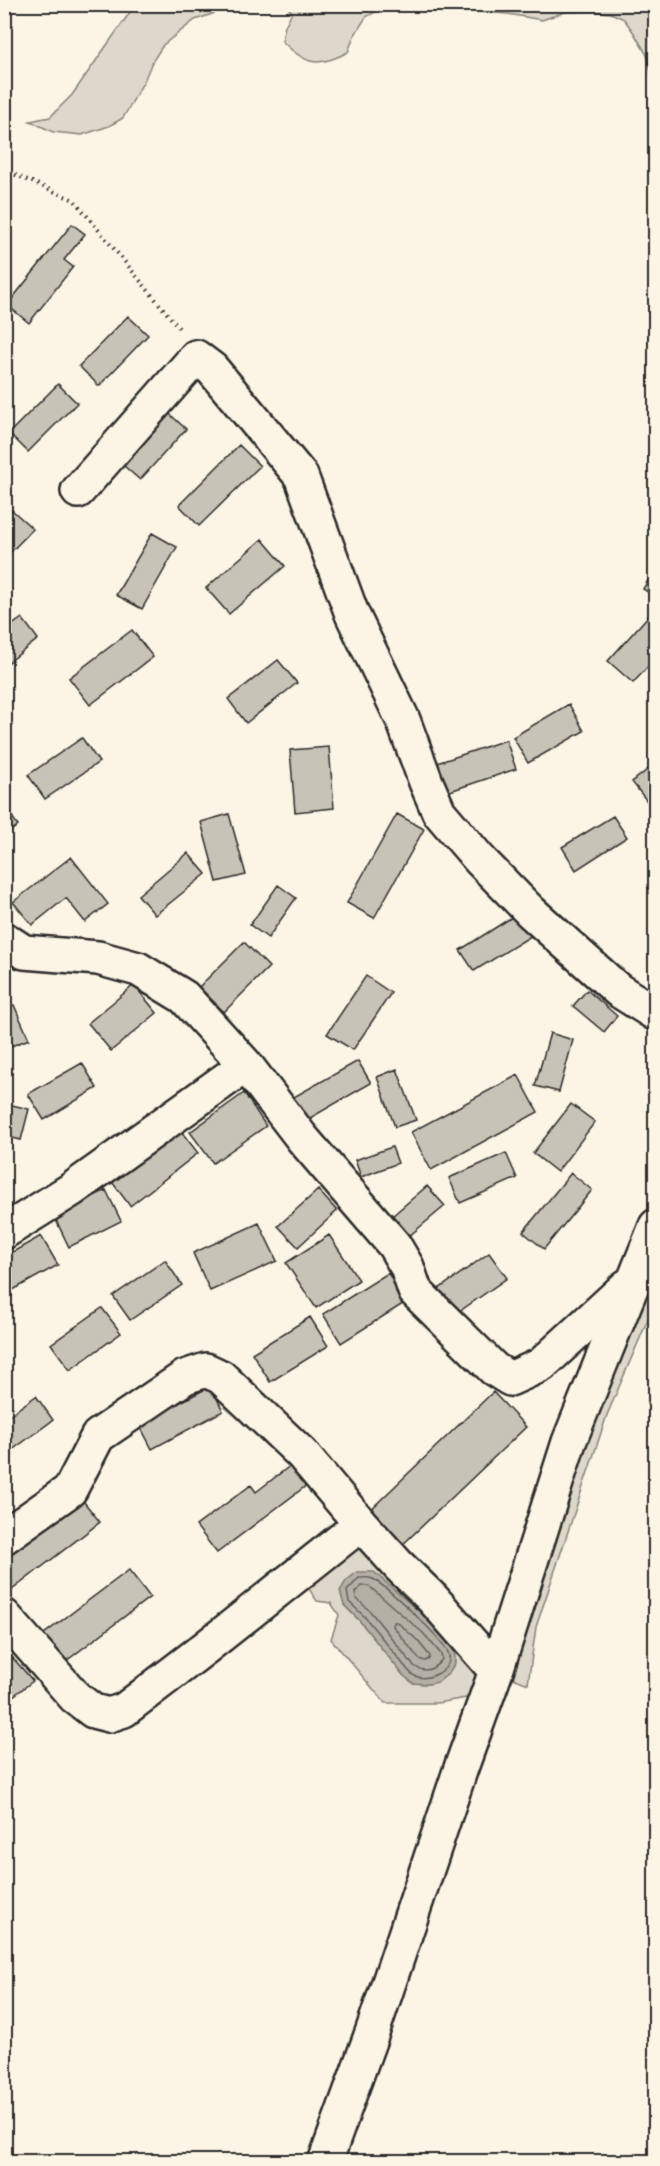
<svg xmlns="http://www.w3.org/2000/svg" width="660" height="2166" viewBox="0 0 660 2166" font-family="'Balsamiq Sans',sans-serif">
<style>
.green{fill:#ded8ca;stroke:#84827a;stroke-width:1.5;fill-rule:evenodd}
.water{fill:#b4b0a5;stroke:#7d7b74;stroke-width:1.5}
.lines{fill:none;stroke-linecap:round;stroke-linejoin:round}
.shore{stroke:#62605c;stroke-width:1.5}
.building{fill:#c8c3b7;stroke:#2b2b2b;stroke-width:1.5}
.minor-casing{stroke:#2b2b2b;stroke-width:38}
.path{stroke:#2b2b2b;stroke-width:4;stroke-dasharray:1.5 4.5;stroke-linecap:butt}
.minor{stroke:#fcf5e5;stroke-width:33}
</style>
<rect width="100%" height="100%" fill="#fcf5e5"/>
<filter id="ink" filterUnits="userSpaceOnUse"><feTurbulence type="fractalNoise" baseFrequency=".0167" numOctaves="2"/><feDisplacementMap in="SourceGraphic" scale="12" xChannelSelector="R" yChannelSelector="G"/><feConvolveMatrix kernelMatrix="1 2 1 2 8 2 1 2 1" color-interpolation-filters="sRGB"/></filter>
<g filter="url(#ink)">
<!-- green -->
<path class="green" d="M 135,5 L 238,5 L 195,20 L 163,45 L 152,62 L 144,81 L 123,118 L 109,126 L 82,135 L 53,132 L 30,121 L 50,117 L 72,95 Z
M 285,5 L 655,5 L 655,89 L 647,55 L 634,33 L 624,19 L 611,13 L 591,11 L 565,12 L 542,20 L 508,14 L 465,11 L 384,7 L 366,17 L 354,36 L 348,52 C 318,68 306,65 282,41 L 285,26 L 292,12 Z
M 655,1278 L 655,1303 L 607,1415 L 536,1627 L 528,1684 L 506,1675 L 590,1430 Z
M 362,1538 L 482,1668 L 472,1697 L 437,1703 L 385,1703 L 331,1639 L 339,1615 L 331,1603 L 317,1601 L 305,1583 ZM 344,1605 L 428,1684 L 413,1683 L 403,1675 L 359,1620 Z"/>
<!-- water -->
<path class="water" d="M 357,1572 L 374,1572 L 433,1624 L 452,1647 L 455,1655 L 455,1663 L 448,1674 L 438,1682 L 428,1684 L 413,1683 L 403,1675 L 359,1620 L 344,1605 L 340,1591 L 346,1581 Z"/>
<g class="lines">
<!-- shore -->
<path class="shore" d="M 359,1578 C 363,1578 369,1577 373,1579 C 387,1587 446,1641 449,1655 C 452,1671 427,1682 415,1676 C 412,1675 410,1672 408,1670 L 364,1616 L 349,1602 L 347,1591 Z
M 362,1586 L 369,1586 L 423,1633 L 441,1654 L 442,1659 C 434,1670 424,1674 413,1665 L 370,1611 L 356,1598 L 355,1592 Z
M 394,1622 L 397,1622 L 417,1640 L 430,1656 L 429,1659 L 425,1661 L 419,1659 L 393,1626 Z"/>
</g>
<!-- building -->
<path class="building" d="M 72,224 L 85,234 L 64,260 L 73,267 L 29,323 L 7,305 Z
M 128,316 L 148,335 L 99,386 L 79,366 Z
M 58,384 L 77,403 L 28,452 L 9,433 Z
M 162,407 L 186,429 L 140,480 L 116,459 Z
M 239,445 L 260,466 L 199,526 L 179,505 Z
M 12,510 L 33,529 L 4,559 L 4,517 Z
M 152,533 L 177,547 L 142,609 L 116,595 Z
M 262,539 L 285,566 L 229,614 L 206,588 Z
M 656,567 L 656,597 L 643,589 Z
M 650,614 L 656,618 L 656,658 L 633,683 L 608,661 Z
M 22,618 L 38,639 L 4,666 L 4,631 Z
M 132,630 L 153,657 L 90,705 L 69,678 Z
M 278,660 L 297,683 L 246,723 L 228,699 Z
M 569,704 L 584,731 L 528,763 L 513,737 Z
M 82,738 L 99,762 L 45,799 L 28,775 Z
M 506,740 L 516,769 L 447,792 L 437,763 Z
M 329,747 L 334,808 L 295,812 L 290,750 Z
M 656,763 L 656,801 L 650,805 L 632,782 Z
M 4,804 L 18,826 L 4,835 Z
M 229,814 L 246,875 L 217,882 L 201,822 Z
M 397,814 L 424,829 L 374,918 L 347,903 Z
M 613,816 L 627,837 L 576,870 L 562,847 Z
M 188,853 L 206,874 L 155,915 L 138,895 Z
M 71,857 L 108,904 L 85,922 L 66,898 L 32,925 L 13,902 Z
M 278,885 L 296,898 L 268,938 L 250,925 Z
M 517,914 L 531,936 L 474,971 L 460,950 Z
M 244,942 L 269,967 L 224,1012 L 199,987 Z
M 366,976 L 391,993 L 353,1050 L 327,1034 Z
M 134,985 L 157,1013 L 111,1051 L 88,1023 Z
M 587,990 L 617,1016 L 604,1032 L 573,1006 Z
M 14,1005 L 29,1039 L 4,1049 L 4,1009 Z
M 550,1033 L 573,1040 L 559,1092 L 535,1086 Z
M 358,1061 L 371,1083 L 305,1121 L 292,1098 Z
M 82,1063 L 97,1088 L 44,1120 L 28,1094 Z
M 397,1069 L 416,1120 L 395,1127 L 377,1077 Z
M 518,1075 L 538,1112 L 431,1170 L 411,1132 Z
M 244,1093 L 266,1126 L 213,1163 L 190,1132 Z
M 4,1103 L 29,1109 L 21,1140 L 4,1136 Z
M 571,1104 L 595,1122 L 557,1172 L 533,1153 Z
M 180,1130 L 198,1153 L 130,1206 L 112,1182 Z
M 392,1147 L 398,1163 L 361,1177 L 355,1160 Z
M 506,1153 L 517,1178 L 460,1203 L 449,1178 Z
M 571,1173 L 592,1190 L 544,1249 L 523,1232 Z
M 427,1186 L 445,1206 L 402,1242 L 385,1222 Z
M 106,1190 L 121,1221 L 69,1247 L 54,1216 Z
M 318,1190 L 337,1211 L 298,1247 L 278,1226 Z
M 259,1223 L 277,1261 L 210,1291 L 193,1253 Z
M 329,1235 L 359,1280 L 316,1308 L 286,1263 Z
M 41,1236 L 58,1265 L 4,1295 L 4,1257 Z
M 489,1253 L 507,1278 L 450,1318 L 432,1294 Z
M 165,1260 L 182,1285 L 130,1320 L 113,1296 Z
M 388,1273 L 406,1302 L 341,1343 L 323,1314 Z
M 102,1308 L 121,1333 L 70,1370 L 51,1344 Z
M 310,1317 L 328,1346 L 270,1382 L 252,1353 Z
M 211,1386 L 223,1411 L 152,1449 L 139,1424 Z
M 493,1392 L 526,1427 L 396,1551 L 364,1516 Z
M 36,1396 L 53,1420 L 4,1456 L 4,1419 Z
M 291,1465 L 307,1485 L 217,1553 L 196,1526 L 251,1485 L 256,1492 Z
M 80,1497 L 100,1522 L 12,1590 L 4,1581 L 4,1555 Z
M 129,1570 L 150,1597 L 57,1668 L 36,1640 Z
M 13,1658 L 33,1681 L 4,1703 L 4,1665 Z"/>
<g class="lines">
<defs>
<path id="minor" d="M 78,491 L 196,357 L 212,369 L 301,476 L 352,614 L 403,720 L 426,782 L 439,812 L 480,860 L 531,912 L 618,990 L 656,1014
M 4,939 L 24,952 L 98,958 L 138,969 L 184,997 L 246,1065 L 302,1138 L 394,1245 L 407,1267 L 415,1291 L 494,1369 L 510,1379 L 541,1365 L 627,1286
M 4,1232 L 71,1190 L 246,1065
M 4,1537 L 70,1490 L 98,1436 L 185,1377 L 206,1370 L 221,1377 L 302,1454 L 361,1524 L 399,1566 L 433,1599 L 496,1671
M 4,1616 L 75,1697 L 93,1711 L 109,1715 L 124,1710 L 205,1648 L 361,1524
M 325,2162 L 373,2030 L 461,1768 L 496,1671 L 569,1442 L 656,1226"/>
</defs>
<!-- minor casing -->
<use href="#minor" class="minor-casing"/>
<!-- path -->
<path class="path" d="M 4,170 L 74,200 L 179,328"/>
<!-- minor -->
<use href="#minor" class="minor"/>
</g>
</g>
<!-- margin -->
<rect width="660" height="2166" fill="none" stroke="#fcf5e5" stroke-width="24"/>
<rect x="12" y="12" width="636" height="2142" fill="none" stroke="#2b2b2b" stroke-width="2" filter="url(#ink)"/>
</svg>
